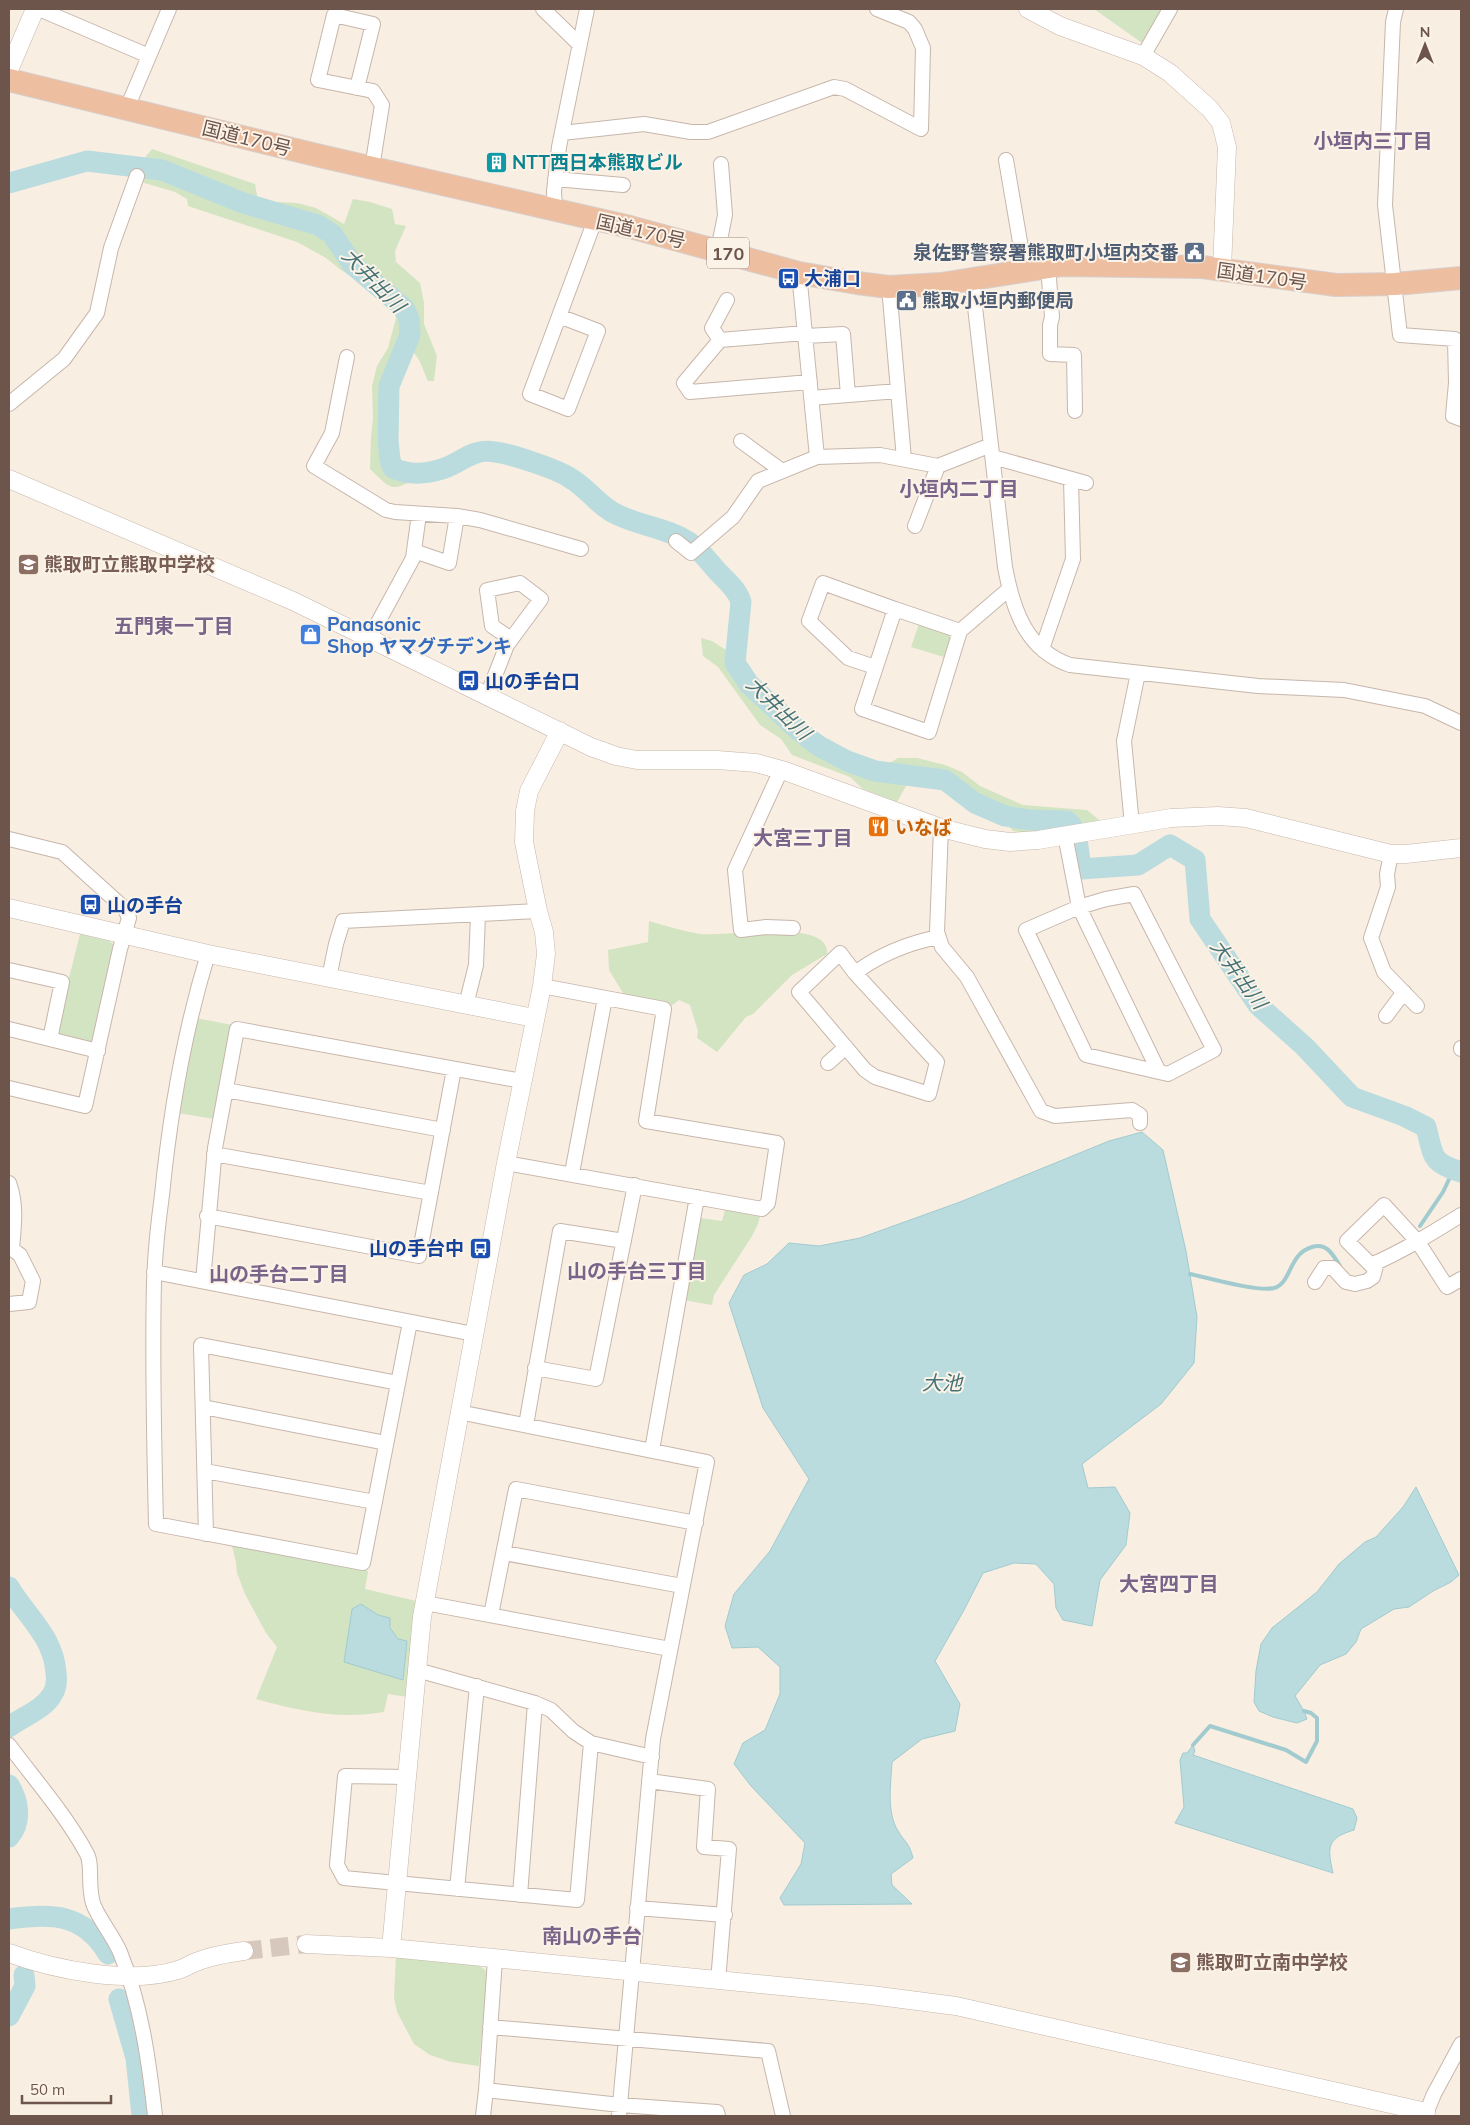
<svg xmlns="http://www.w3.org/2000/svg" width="1470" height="2125" viewBox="0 0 1470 2125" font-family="Mulish,'Noto Sans JP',sans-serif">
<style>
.green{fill:#d3e4c3}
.water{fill:#badcdf;stroke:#a1cbcf}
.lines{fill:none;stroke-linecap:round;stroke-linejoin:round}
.stream{stroke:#a1cbcf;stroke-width:4}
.river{stroke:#badcdf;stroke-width:21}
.tertiary-tunnel{stroke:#d6c8bc;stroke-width:18;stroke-dasharray:18 9;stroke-linecap:butt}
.minor-casing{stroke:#c7b6ab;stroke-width:16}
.tertiary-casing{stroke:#c7b6ab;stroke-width:19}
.trunk-casing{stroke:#d6cfcd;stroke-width:24}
.minor{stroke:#fff;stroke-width:14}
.tertiary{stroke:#fff;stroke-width:18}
.trunk{stroke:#eebea1;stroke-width:22}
.labels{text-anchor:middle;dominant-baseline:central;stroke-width:4;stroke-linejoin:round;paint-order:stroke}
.shield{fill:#fcf3e8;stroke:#98847b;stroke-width:1}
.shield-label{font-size:18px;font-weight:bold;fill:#6d554c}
.street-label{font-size:19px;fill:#6d554c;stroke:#fcf3e8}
.culture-label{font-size:19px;font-weight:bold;fill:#0d838f;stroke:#fcf3e8;text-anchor:start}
.service-label{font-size:19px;font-weight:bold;fill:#4e5e75;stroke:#fcf3e8;text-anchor:end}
.transit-label{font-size:19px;font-weight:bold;fill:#164399;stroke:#fcf3e8;text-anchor:start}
.education-label{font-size:19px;font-weight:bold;fill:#785e54;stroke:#fcf3e8;text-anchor:start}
.shop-label{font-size:19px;font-weight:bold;fill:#366cbe;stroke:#fcf3e8;text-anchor:start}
.food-label{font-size:19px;font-weight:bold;fill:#c56008;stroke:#fcf3e8;text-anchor:start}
.neighbourhood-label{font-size:20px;font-weight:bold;fill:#7a6489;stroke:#fcf3e8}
.water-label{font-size:20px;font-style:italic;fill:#467377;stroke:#fcf3e8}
</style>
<rect width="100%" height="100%" fill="#f9eee2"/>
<!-- green -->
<path class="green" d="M 1094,9 L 1167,9 L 1145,45 Z
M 152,149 L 255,184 L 258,201 L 297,203 L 316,208 L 344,224 L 353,199 L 370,202 L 392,209 L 395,224 L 406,226 L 395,251 L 396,262 L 420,283 L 424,303 L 424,324 L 437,356 L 434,381 L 428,381 C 422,368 418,349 402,346 C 395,362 389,377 385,394 C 383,405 385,463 392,470 C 398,477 410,476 418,476 L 418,478 C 390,492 392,490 370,469 L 371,436 L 373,418 L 372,386 L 377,366 L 388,348 L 396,318 L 392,305 L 375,290 L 341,270 L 326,258 L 297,242 L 188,206 L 187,199 L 175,192 L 141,182 L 137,176 L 143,160 Z
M 919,624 L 949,634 L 952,642 L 947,658 L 911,647 Z
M 701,638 L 712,641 L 731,653 C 739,685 784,725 811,744 C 829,758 851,766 873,773 L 898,758 L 917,758 L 945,765 L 962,772 L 980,786 L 1023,805 L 1087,810 L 1104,824 L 1027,833 L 1013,831 L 1007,824 L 984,817 L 939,783 C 928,789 917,781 906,786 L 897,802 L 863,789 L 850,777 L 792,755 L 781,739 L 760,725 L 718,667 L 703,656 Z
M 649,921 C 666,926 683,931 700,934 C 722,937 831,917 827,954 L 792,975 L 753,1014 L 746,1017 L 717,1052 L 697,1038 L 698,1031 L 690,1005 L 679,1000 L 671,1006 L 626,998 L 609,970 L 608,950 L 648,942 Z
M 80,934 L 109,941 L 120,949 L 98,1051 L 50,1039 L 62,982 L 69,978 Z
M 191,1017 L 232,1025 L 220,1120 L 172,1112 Z
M 727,1203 L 762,1209 L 758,1224 L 752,1236 L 714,1295 L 712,1305 L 678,1299 L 693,1217 L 722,1221 Z
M 230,1538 L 363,1563 L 368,1572 L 365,1589 L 425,1603 L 414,1698 L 388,1694 L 384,1712 C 338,1720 300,1711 256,1699 L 277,1647 L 266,1633 L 245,1594 L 237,1573 L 236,1562 Z
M 396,1955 L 480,1966 L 485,1970 L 487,1976 L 479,2066 L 451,2062 L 430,2055 L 414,2044 L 397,2012 L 394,1997 Z"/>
<!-- water -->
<path class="water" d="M 1142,1132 L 1163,1150 L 1186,1251 L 1197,1317 L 1194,1363 L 1161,1404 L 1082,1464 L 1088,1488 L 1115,1487 L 1130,1513 L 1126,1545 L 1100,1580 L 1092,1626 L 1063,1620 L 1056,1608 L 1054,1584 L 1036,1564 L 1014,1563 L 983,1573 L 964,1610 L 935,1661 L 960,1704 L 955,1731 L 922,1739 L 892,1762 C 891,1784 886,1811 898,1831 C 905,1843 909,1842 913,1858 L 891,1874 L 892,1885 L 912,1904 L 784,1905 L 780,1898 L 801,1864 L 805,1843 L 751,1786 L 734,1764 L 743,1743 L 765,1730 L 780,1694 L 780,1667 L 758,1647 L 732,1648 L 725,1626 L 734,1594 L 770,1551 L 809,1479 L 763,1408 L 729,1303 L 744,1275 L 767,1264 L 789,1243 L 819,1246 L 860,1238 L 960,1202 L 1109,1141 Z
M 1416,1487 L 1459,1575 L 1451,1582 L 1433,1591 L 1409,1607 L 1394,1609 L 1361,1629 L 1356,1642 L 1346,1654 L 1320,1665 L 1295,1696 L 1304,1711 L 1307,1719 L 1297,1723 L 1273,1717 L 1259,1711 L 1254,1702 L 1256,1671 L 1261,1644 L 1272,1628 L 1317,1592 L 1339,1564 L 1365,1542 L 1376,1537 L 1403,1507 Z
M 361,1604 L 378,1615 L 390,1618 L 390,1628 L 398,1639 L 407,1641 L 403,1680 L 344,1662 L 352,1609 Z
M 1193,1745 L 1195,1751 L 1193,1755 L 1353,1809 L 1357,1818 L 1354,1830 C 1327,1838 1327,1847 1333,1873 L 1175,1823 L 1184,1807 L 1180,1760 L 1183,1753 L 1187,1753 Z"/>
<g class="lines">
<!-- stream -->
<path class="stream" d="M 1420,1226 L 1443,1192 L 1454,1169
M 1190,1274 C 1209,1278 1257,1292 1274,1288 C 1292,1283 1288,1254 1312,1247 C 1327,1242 1333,1255 1340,1266
M 1193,1745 L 1210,1726 L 1286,1750 L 1306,1762 L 1317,1741 L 1317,1718 L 1311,1713 L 1304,1711"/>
<!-- river -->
<path class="river" d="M 9,183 L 87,161 L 162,170 L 243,203 L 318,225 L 332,234 L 353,265 L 404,308 L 409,319 L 410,335 L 389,386 L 388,440 L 390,460 L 393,468 C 408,475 426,474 442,469 C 462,463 471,448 495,452 C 511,454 557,469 570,478 C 588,488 599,507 618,515 C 641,526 667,528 689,542 C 701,550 711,565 721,575 C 729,583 738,591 741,602 L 735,663 L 749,684 L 798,730 L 819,746 L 847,761 L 875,771 L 945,780 L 975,803 L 1005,816 L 1030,820 L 1067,821 L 1072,826
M 1077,839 L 1081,869 L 1138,865 L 1170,845 L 1195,860 L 1200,919 L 1258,1005 L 1305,1047 L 1352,1097 L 1404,1116 L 1426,1127 C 1434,1157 1430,1162 1461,1172
M 9,1587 C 26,1616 54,1637 56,1673 C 57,1680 56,1689 52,1695 C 43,1710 22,1717 9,1727
M 9,1785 C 19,1801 22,1822 9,1837
M 9,1919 C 51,1913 84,1913 108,1954
M 119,1999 L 136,2058 L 142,2116
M 9,2016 L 25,1986 L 24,1975"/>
<!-- tertiary-tunnel -->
<path class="tertiary-tunnel" d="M 244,1951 L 306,1944"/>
<defs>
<path id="minor" d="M 39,9 L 149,56
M 543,9 L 579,44
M 1396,9 L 1393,22 L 1385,205 L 1400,335 L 1455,339 L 1456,383 L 1453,416 L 1461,419
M 1143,56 L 1170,9
M 357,88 L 373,24 L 334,15 L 318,80 L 373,91 L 382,105 L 372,168
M 127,108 L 169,9
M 562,133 L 644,124 L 691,132 L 708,132 L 834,87 L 845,89 L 921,129 L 923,48 L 915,29 L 909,22 L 877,9
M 1006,160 L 1025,271
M 555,179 L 623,185
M 555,210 L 554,191 L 559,147 L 587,9
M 718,250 L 725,215 L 721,164
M 1048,266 L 1052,317 L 1050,325 L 1050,354 L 1074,355 L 1075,411
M 799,273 L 817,457
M 972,281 L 1005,567 C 1013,610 1026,650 1070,665 L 1258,686 L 1344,690 L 1425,706 L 1461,723
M 889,287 L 904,459
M 559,316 L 598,331 L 568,409 L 530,394 L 595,220
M 805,333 L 720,340 L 684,383 L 690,392 L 810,382
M 806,336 L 843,334 L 848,395
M 720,340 L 712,328 L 727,300
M 347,357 L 332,433 L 314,466 L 386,510 L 395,512 L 457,516 L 480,520 L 581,549
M 811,398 L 898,391
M 9,404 L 64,359 L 97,313 L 111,248 L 137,176
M 741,441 L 782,471
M 993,457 L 1086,483
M 915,526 L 938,466
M 676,541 L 691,553 L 733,517 L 758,481 L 817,457 L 880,455 L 938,466 L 991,445
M 414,551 L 449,563 L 457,516
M 960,631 L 895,609 L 862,709 L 929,732 L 960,631 L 1009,589
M 369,639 L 413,558 L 419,514
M 1042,649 L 1073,559 L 1071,479
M 875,667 L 848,658 L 809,621 L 823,583 L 895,609
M 487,696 L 507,645 L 541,599 L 520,583 L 487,590 L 492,626 L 511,639
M 781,770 L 735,870 L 741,930 L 766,927 L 793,928
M 1132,825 L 1124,741 L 1138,673
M 941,828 L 937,932 L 942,947 L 967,977 L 1041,1111 L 1055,1116 L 1132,1110 L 1140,1115 L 1140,1123
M 1065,835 L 1079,907 L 1026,930 L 1086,1055 L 1159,1072
M 9,839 L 62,852 L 125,909 L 129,918 L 120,949 L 85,1106 L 9,1088
M 1391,854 L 1387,874 L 1388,887 L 1371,938 L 1384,972 L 1417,1006
M 1134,894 L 1214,1050 L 1168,1074 L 1159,1072 L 1079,907 L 1106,899 Z
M 840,953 L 855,973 L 937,1062 L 929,1094 L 875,1077 L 865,1070 L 799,992 Z
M 208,954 C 184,1032 170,1114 162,1195 C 158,1224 155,1253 154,1282 C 152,1362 154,1443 156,1524 L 363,1563 L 410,1322
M 9,970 L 62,982 L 50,1039
M 855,973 C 879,955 909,943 938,937
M 329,978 L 336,944 L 343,921 L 538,911
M 466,1005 L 476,965 L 478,915
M 1386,1016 L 1404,992
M 9,1029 L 98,1051
M 1461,1048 L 1461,1049
M 828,1063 L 846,1047
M 226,1090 L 443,1130
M 214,1154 L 431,1193
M 506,1163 L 762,1209 L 768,1203 L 777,1143 L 646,1121 L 664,1009 L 542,986
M 572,1173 L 605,998
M 9,1183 C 17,1205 14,1226 12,1249
M 1461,1215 C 1432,1233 1403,1251 1371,1265 L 1347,1241 L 1384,1205 L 1418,1242 L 1447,1287 L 1461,1279
M 207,1216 L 419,1256 L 454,1069
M 9,1249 L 12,1249 L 20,1255 L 33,1281 L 29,1302 L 9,1304
M 154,1272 L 474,1334
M 203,1281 L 215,1148 L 237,1029 L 522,1081
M 1315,1282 L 1324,1268 L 1333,1268 L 1346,1282 L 1355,1284 L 1367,1281 L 1373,1277 L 1377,1262
M 535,1368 L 596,1379 L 635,1185
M 203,1407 L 386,1443
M 459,1412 L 707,1462 L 653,1739 L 619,2116
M 526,1425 L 560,1231 L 624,1241
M 652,1450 L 697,1197
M 205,1471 L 375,1502
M 206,1534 L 201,1345 L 398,1383
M 504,1553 L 682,1586
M 425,1603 L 670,1649
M 491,1615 L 516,1489 L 696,1523
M 417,1670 L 535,1703 L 551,1710 L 573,1731 L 591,1743 L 652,1757
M 9,1745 C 35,1780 66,1815 87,1854 C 93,1865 87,1890 94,1906 C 101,1922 113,1936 120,1952 C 141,2004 149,2061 155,2116
M 407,1777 L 345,1776 L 337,1865 L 344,1878 L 577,1900 L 591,1743
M 649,1781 L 708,1789 L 704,1847 L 729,1849 L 718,1981
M 457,1889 L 477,1686
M 520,1895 L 535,1703
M 637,1908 L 725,1915
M 490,2027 L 768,2051 L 783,2116
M 486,2090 L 620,2105 L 717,2112 L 718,2116
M 483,2116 L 486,2090 L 495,1959
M 1425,2116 L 1434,2094 L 1461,2044"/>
<path id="tertiary" d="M 1028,9 L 1060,26 L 1143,56 L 1170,73 L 1210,109 L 1221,123 L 1227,147 L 1222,269
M 9,70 L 35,9
M 9,479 L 293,601 L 591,747 L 616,756 L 637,760 L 717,760 L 756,763 L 785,771 L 941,828 L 985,839 L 1010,842 L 1038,840 L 1171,818 L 1218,816 L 1246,818 L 1391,854 L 1406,854 L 1461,848
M 9,908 L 208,954 L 534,1018
M 306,1944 L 391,1948 L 871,1995 L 956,2006 L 1426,2112
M 391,1948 L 422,1617 L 506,1163 L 542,986 L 546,954 L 544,932 L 538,911 L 524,842 L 525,811 L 529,791 L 560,731
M 9,1953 C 55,1970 130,1985 178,1970 C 185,1968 192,1963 199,1961 C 214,1955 229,1953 244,1951"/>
<path id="trunk" d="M 9,80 L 316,155 L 630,227 L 799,273 L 857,283 L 889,287 L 941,284 L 1062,265 L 1202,267 L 1336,285 L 1395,284 L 1461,278"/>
</defs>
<!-- minor casing -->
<use href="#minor" class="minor-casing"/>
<!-- tertiary casing -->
<use href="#tertiary" class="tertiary-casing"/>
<!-- trunk casing -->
<use href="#trunk" class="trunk-casing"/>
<!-- minor -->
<use href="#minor" class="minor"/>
<!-- tertiary -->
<use href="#tertiary" class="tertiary"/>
<!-- trunk -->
<use href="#trunk" class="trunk"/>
</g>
<!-- icons -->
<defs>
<symbol id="building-square" viewBox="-11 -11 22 22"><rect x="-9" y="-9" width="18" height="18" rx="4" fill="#0f9aa8" stroke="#fcf3e8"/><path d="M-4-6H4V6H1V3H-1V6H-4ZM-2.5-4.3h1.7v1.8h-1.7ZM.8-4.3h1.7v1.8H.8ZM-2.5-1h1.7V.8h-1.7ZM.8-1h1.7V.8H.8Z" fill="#fff"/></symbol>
<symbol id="civic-square" viewBox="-11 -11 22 22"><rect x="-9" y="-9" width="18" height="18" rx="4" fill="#5c6f8a" stroke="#fcf3e8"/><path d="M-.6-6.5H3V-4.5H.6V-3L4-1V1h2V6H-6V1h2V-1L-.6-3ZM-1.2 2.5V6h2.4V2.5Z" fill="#fff"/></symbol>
<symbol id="bus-square" viewBox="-11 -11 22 22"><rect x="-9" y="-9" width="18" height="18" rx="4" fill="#1a4fb4" stroke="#fcf3e8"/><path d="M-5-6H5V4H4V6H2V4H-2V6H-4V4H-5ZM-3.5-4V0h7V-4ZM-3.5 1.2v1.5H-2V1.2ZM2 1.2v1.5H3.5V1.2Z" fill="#fff"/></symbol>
<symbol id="school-square" viewBox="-11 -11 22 22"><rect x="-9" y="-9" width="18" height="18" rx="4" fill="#8d6e63" stroke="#fcf3e8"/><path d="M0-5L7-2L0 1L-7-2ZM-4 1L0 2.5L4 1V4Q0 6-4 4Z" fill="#fff"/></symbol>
<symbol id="shop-square" viewBox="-11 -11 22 22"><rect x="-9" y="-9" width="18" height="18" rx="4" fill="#3f7fe0" stroke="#fcf3e8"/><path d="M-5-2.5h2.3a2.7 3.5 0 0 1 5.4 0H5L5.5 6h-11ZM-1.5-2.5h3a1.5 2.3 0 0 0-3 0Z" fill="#fff"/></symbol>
<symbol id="restaurant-square" viewBox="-11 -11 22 22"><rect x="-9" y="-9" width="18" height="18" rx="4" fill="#e8710a" stroke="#fcf3e8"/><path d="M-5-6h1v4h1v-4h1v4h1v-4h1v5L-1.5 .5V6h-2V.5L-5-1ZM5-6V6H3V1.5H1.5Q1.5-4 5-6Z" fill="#fff"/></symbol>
</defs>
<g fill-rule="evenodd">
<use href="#building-square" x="484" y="150" width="25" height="25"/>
<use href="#civic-square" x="1182" y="240" width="25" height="25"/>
<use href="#bus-square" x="776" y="266" width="25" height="25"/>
<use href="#civic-square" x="894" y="288" width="25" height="25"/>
<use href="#school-square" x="16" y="552" width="25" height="25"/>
<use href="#shop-square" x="298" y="622" width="25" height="25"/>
<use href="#bus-square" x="456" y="668" width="25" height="25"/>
<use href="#restaurant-square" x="866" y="814" width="25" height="25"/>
<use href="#bus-square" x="78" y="892" width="25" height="25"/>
<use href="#bus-square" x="468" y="1236" width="25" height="25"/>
<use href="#school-square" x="1168" y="1950" width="25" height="25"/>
</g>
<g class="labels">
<!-- shield labels -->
<rect class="shield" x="707" y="237.5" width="42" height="31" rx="4"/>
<g class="shield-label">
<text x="728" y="253">170</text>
</g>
<!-- street labels -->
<g class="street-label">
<text transform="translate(247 138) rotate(14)">国道170号</text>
<text transform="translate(641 231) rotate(13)">国道170号</text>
<text transform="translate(1262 276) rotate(8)">国道170号</text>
</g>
<!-- culture labels -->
<g class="culture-label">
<text x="512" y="162">NTT西日本熊取ビル</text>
</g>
<!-- service labels -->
<g class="service-label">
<text x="1179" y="252">泉佐野警察署熊取町小垣内交番</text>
<text x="922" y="300" text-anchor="start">熊取小垣内郵便局</text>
</g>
<!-- transit labels -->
<g class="transit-label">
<text x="804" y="278">大浦口</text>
<text x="485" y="681">山の手台口</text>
<text x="107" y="905">山の手台</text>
<text x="464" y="1248" text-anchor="end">山の手台中</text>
</g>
<!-- education labels -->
<g class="education-label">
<text x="44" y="564">熊取町立熊取中学校</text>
<text x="1196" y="1962">熊取町立南中学校</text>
</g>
<!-- shop labels -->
<g class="shop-label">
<text x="327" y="624">Panasonic<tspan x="327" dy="22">Shop ヤマグチデンキ</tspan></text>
</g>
<!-- food labels -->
<g class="food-label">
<text x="895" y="827">いなば</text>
</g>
<!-- neighbourhood labels -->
<g class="neighbourhood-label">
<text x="1373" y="140">小垣内三丁目</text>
<text x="959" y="488">小垣内二丁目</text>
<text x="174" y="625">五門東一丁目</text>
<text x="803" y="837">大宮三丁目</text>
<text x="637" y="1270">山の手台三丁目</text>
<text x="279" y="1273">山の手台二丁目</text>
<text x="1169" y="1583">大宮四丁目</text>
<text x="592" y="1935">南山の手台</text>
</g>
<!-- water labels -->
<g class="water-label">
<text transform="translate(374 280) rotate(46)">大井出川</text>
<text transform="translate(779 708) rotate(44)">大井出川</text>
<text transform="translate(1239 974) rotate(54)">大井出川</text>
<text x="942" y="1382">大池</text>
</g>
</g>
<!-- border -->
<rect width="1470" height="2125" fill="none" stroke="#6d554c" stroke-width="20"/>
<!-- north arrow -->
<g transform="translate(1425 45)" stroke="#fcf3e8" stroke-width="4" paint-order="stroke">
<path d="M0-4L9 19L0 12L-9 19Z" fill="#6d554c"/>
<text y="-8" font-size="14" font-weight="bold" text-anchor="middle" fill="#6d554c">N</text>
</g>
<!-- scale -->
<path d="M22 2095v8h89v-8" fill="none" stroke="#6d554c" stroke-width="2.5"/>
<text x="30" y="2095" font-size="15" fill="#6d554c" stroke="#fcf3e8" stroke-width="4" paint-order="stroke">50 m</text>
</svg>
